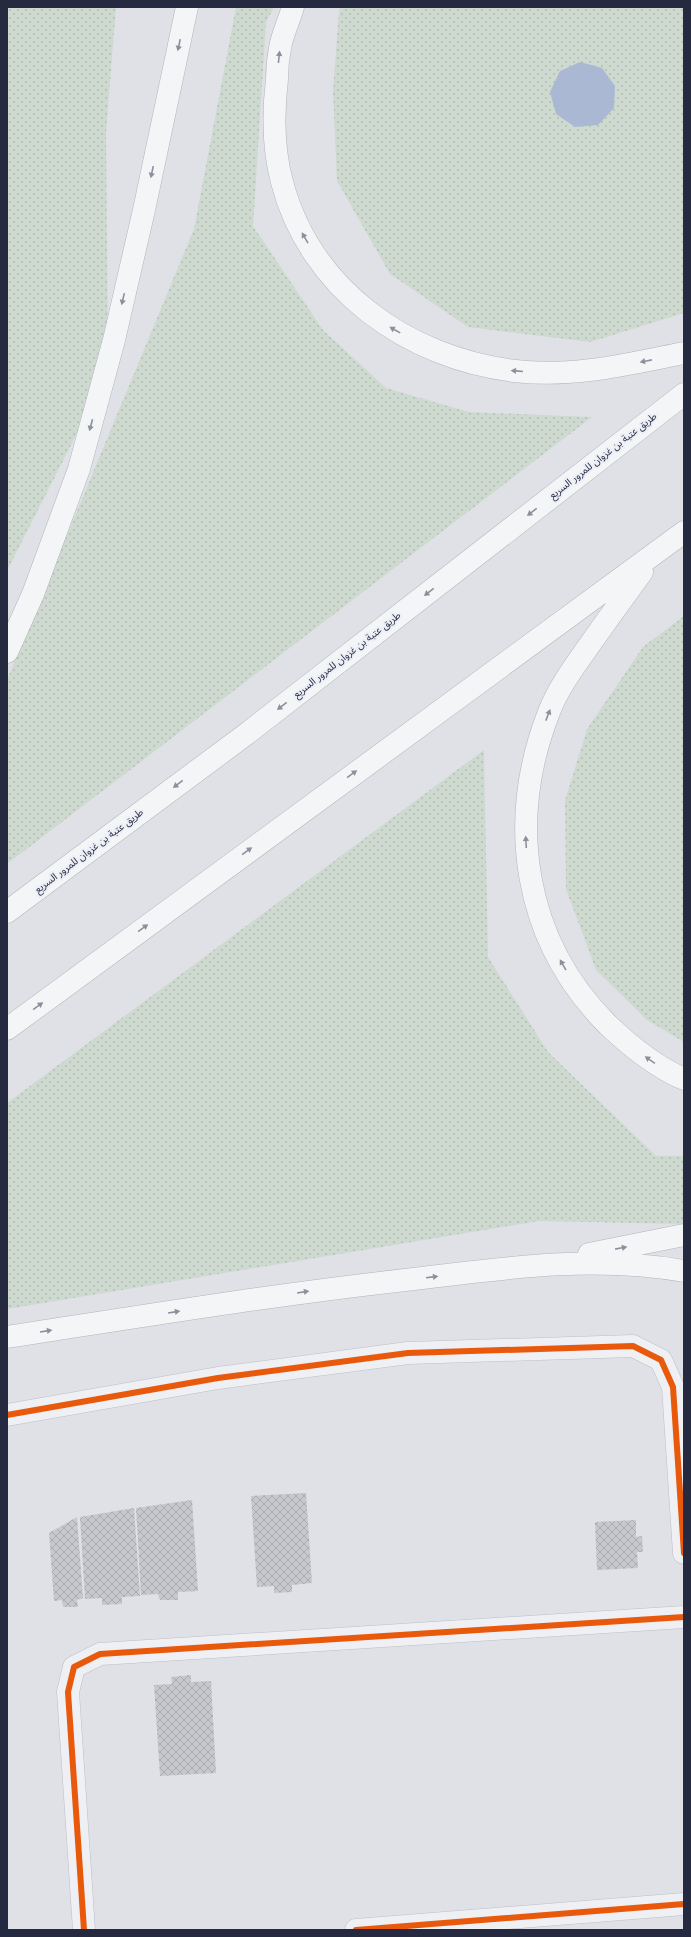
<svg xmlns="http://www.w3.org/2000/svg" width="691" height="1937" viewBox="0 0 691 1937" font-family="'Nunito Sans','Noto Sans Arabic',sans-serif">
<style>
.green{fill:url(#green-dots)}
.water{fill:#abb8d4}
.building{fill:url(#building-cross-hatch)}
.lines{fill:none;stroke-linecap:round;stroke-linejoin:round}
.minor-casing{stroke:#bdbec4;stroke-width:23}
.motorway-casing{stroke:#b2b4bb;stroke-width:23}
.minor{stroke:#eff0f3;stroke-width:22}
.motorway{stroke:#f4f5f6;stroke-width:22}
.cycleway-casing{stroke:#edeff6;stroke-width:8}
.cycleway{stroke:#e8590c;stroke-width:6}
.oneway{fill:#8c909c}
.labels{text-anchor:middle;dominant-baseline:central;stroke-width:4;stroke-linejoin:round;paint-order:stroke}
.street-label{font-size:10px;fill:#252a41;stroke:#edeff6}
</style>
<defs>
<pattern id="green-dots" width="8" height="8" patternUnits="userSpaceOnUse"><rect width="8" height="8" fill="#cedacf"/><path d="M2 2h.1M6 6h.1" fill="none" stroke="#b1bbb3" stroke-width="1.8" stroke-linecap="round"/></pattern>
<pattern id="building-cross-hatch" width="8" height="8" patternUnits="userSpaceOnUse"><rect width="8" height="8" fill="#c7c8ce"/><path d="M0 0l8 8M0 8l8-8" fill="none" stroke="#abacb2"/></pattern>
</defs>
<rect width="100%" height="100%" fill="#e0e1e6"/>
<!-- green -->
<path class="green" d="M 7,7 L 116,7 L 106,132 L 108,372 L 7,571 Z
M 236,7 L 274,7 L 266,22 L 253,226 L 323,330 L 386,388 L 469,412 L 592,417 L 7,864 L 7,680 L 194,229 Z
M 341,7 L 684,7 L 684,313 L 590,342 L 468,327 L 390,274 L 337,181 L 333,92 L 339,10 Z
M 684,616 L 684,1042 L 647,1020 L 596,970 L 566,889 L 565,801 L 587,729 L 643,647 Z
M 484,750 L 488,957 L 548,1052 L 656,1156 L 684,1156 L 684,1224 L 539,1221 L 7,1309 L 7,1103 Z"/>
<!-- water -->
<path class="water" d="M 580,62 L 602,68 L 615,86 L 614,108 L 598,125 L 575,127 L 556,114 L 550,92 L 560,71 Z"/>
<!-- building -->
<path class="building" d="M 306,1493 L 312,1583 L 292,1585 L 292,1592 L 274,1593 L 274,1586 L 257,1587 L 251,1496 Z
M 192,1500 L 198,1591 L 178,1592 L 178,1600 L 160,1600 L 158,1594 L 141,1595 L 136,1508 Z
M 134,1508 L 140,1596 L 122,1597 L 122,1604 L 102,1605 L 102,1598 L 85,1599 L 80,1517 Z
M 77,1517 L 83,1598 L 77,1600 L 78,1607 L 63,1607 L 62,1600 L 54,1601 L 49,1533 Z
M 636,1520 L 636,1537 L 642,1536 L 643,1552 L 637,1552 L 638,1568 L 597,1570 L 595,1522 Z
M 191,1675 L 191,1682 L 211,1681 L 216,1773 L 160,1776 L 154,1685 L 172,1684 L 171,1677 Z"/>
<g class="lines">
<defs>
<path id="minor" d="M 7,1415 L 218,1378 L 408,1353 L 633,1346 L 661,1360 L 673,1387 L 684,1553
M 84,1930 L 68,1692 L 74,1667 L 100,1654 L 684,1617
M 356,1930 L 684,1904"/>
<path id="motorway" d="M 293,7 C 289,21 282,35 280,48 C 278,58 277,69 277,79 C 273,113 273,149 282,182 C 310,289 407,358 515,371 C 572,378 628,364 684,353
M 642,572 C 626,594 609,617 593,640 C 577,663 559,686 549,712 C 506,822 523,940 608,1025 C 630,1046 656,1067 684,1079
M 7,652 L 33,594 L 79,469 L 114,340 L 144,210 L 187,7
M 7,912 L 245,735 L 684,394
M 7,1029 L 684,532
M 589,1254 L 684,1235
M 7,1337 C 143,1316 278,1294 414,1279 C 505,1268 593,1255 684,1271"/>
</defs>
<!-- minor casing -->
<use href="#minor" class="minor-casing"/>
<!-- motorway casing -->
<use href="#motorway" class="motorway-casing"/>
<!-- minor -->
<use href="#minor" class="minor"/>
<!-- motorway -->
<use href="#motorway" class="motorway"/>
<defs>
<path id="cycleway" d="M 7,1415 L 218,1378 L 408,1353 L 633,1346 L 661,1360 L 673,1387 L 684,1553
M 84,1930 L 68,1692 L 74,1667 L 100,1654 L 684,1617
M 356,1930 L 684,1904"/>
</defs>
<!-- cycleway casing -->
<use href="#cycleway" class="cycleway-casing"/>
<!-- cycleway -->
<use href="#cycleway" class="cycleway"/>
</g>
<!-- one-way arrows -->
<defs><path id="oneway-solid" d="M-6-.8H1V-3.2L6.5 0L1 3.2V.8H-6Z"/></defs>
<g class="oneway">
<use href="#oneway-solid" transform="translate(179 45) rotate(102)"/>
<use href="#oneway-solid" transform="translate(279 57) rotate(-84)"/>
<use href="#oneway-solid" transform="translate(152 172) rotate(102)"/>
<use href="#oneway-solid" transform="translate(305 238) rotate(-120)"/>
<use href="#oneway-solid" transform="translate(123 299) rotate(103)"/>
<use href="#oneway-solid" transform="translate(395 330) rotate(-151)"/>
<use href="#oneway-solid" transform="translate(646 361) rotate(169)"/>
<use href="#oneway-solid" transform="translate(517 371) rotate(-175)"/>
<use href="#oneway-solid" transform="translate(91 425) rotate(105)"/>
<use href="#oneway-solid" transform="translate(532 512) rotate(142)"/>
<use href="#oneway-solid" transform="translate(429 592) rotate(142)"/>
<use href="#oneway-solid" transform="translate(282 706) rotate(142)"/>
<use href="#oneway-solid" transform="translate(548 715) rotate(-69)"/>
<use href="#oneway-solid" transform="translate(352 774) rotate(-36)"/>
<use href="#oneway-solid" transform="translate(178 784) rotate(143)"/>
<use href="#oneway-solid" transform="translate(526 842) rotate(-93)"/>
<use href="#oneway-solid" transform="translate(247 851) rotate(-36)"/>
<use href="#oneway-solid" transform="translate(143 928) rotate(-36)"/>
<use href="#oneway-solid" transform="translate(563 965) rotate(-120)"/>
<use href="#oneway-solid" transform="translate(38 1006) rotate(-36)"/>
<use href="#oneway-solid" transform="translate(650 1060) rotate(-145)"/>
<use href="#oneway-solid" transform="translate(621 1248) rotate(-11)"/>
<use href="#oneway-solid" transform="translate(432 1277) rotate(-7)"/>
<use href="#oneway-solid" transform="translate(303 1292) rotate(-9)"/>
<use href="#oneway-solid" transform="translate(174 1312) rotate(-9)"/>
<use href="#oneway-solid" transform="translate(46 1331) rotate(-9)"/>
</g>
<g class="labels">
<!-- street labels -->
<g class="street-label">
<text transform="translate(603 456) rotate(-38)">طريق عتبة بن غزوان للمرور السريع</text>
<text transform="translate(347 655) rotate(-38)">طريق عتبة بن غزوان للمرور السريع</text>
<text transform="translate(89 851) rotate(-37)">طريق عتبة بن غزوان للمرور السريع</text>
</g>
</g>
<!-- border -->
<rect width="691" height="1937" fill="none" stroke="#252a41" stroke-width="16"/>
</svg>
